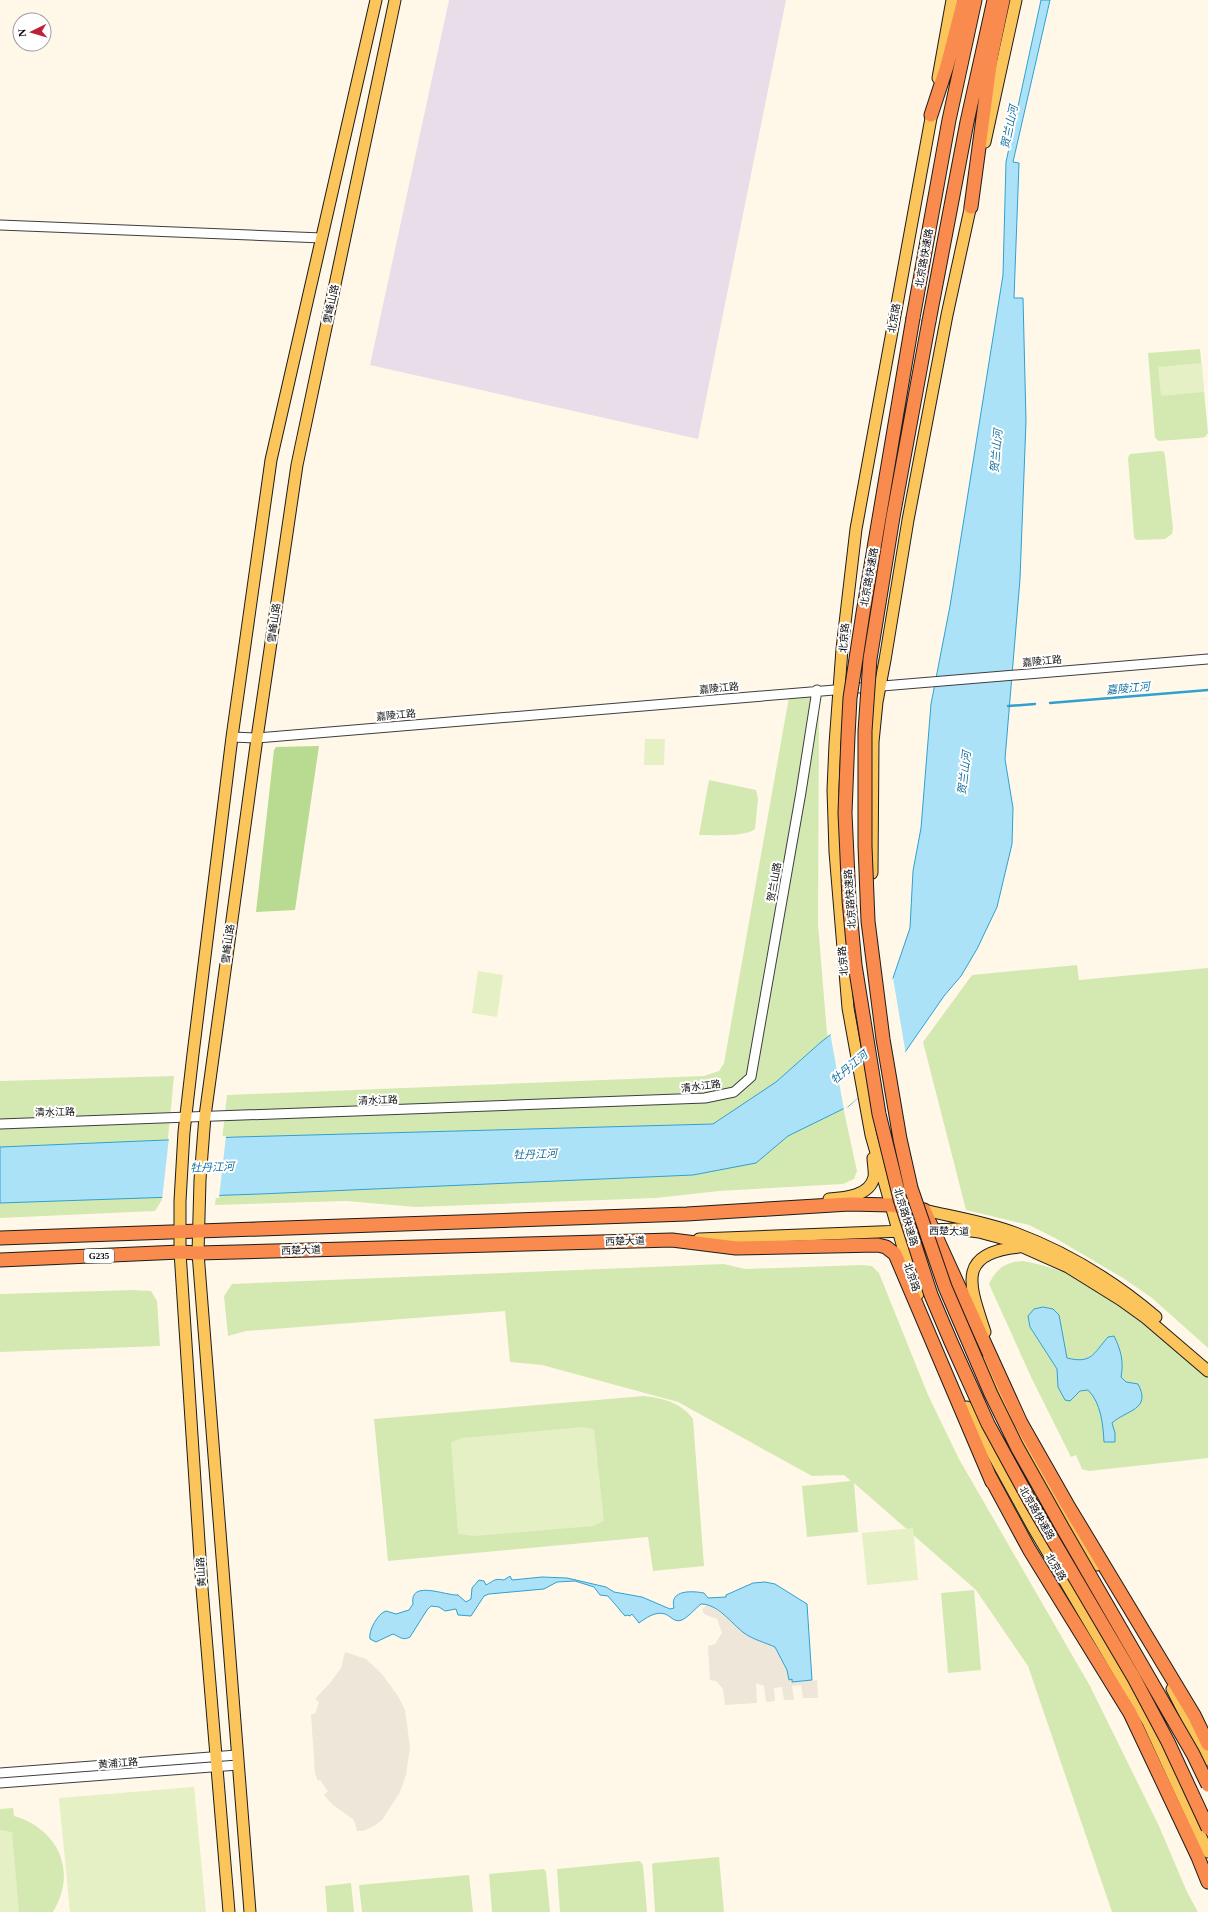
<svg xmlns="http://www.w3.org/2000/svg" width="1208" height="1912" viewBox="0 0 1208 1912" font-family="'Times New Roman','Noto Sans SC',serif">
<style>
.industrial{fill:#e8deea}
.green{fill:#d4e9b2}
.forest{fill:#b9da91}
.pitch{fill:#e5f0c4}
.plaza{fill:#ede6d9}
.water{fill:#ace2f7;stroke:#31a0d0}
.pier{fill:#fff8e8}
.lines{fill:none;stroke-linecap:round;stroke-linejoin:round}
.stream{stroke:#31a0d0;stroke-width:2.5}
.minor-casing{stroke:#3e3e3e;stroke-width:11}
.major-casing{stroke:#1c1c1c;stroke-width:13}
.highway-casing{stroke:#1c1c1c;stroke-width:15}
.minor{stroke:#fff;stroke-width:9}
.major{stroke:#fcc55b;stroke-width:11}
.highway{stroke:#f88b4d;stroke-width:13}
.highway-bridge-casing{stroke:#1c1c1c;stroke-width:15;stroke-linecap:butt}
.highway-bridge{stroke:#f88b4d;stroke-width:13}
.labels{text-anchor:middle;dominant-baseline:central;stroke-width:4;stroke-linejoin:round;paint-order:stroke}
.shield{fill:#fff;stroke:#545454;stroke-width:1}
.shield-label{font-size:9px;font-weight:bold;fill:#0b0b0b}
.street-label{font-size:10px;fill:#0b0b0b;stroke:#fff}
.water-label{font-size:11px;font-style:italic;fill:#126f9e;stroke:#fff}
</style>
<rect width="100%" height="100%" fill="#fff8e8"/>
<!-- industrial -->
<path class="industrial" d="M 449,0 L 786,0 L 698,439 L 370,365 Z"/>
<!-- green -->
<path class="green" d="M 1200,349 L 1208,433 L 1205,437 L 1199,438 L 1159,441 L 1155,438 L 1148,353 Z
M 1161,451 L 1164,452 L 1165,456 L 1173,528 L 1172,534 L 1165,539 L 1136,540 L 1134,537 L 1128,458 L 1130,454 Z
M 808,695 L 818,704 L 819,713 L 818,924 L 827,1033 L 857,1171 L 854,1179 L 843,1184 L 719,1191 L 656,1198 L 416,1207 L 346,1201 L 215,1205 L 227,1095 L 704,1076 L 719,1071 L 724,1063 L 789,697 Z
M 709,780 L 756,790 L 758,799 L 755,829 C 747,837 710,835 699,835 Z
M 1077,965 L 1079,980 L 1208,968 L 1208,1348 L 1152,1298 L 1123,1278 L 1055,1238 L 1029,1225 L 966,1210 L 923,1042 L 972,975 Z
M 174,1076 L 162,1200 L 155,1211 L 0,1218 L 0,1081 Z
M 1023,1261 C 1044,1265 1068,1272 1086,1283 C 1130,1309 1170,1343 1208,1377 L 1208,1458 L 1089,1471 L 1082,1469 L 1076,1455 L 1071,1457 L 1032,1379 L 989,1284 C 997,1268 1005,1262 1023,1261 Z
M 724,1264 L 745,1269 L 862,1265 L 872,1266 L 879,1273 L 928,1395 L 959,1459 L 1090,1686 L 1159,1826 L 1187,1892 L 1198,1912 L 1112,1912 L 1028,1666 L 976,1590 L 854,1483 L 858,1532 L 807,1537 L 802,1486 L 851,1481 L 844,1475 L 812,1476 L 678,1402 L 542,1365 L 510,1362 L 505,1311 L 246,1331 L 228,1336 L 224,1296 L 232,1284 Z
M 132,1290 L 151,1291 L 157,1301 L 160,1346 L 0,1352 L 0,1294 Z
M 644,1396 C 663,1398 682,1403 693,1419 L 704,1566 L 653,1571 L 648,1537 L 388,1561 L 374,1419 Z
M 974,1590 L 981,1670 L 948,1673 L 941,1593 Z
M 13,1808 L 14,1816 C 58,1829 78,1871 53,1912 L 0,1912 L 0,1809 Z
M 719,1857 L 724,1912 L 655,1912 L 652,1864 L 654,1863 Z
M 640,1861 L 643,1865 L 647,1912 L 560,1912 L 557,1869 Z
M 544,1869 L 546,1872 L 550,1912 L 492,1912 L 489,1874 Z
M 469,1875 L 473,1912 L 362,1912 L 359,1885 Z
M 351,1883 L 354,1912 L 327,1912 L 325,1886 Z"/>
<!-- forest -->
<path class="forest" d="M 319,746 L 295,910 L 256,912 L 274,750 L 276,747 Z"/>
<!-- pitch -->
<path class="pitch" d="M 1202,363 L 1204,392 L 1161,396 L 1158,367 Z
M 645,739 L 665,739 L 664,765 L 644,765 Z
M 478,971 L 503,975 L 497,1017 L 472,1013 Z
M 583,1427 L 594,1429 L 604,1521 L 593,1526 L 474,1536 L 458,1534 L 451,1442 L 462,1438 Z
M 913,1528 L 918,1580 L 867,1585 L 862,1533 Z
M 194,1787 L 206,1912 L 70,1912 L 59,1798 Z
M 0,1830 L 12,1832 L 19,1912 L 0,1912 Z"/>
<!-- plaza -->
<path class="plaza" d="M 708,1604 L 727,1618 L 746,1635 L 775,1647 L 787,1670 L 789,1680 L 792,1679 L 792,1682 L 817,1680 L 818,1698 L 803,1698 L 801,1685 L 792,1686 L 794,1700 L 784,1700 L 782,1687 L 774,1688 L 775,1701 L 766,1702 L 764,1686 L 756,1683 L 757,1703 L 725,1705 L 723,1689 L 716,1681 L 710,1680 L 708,1646 L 715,1644 L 722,1633 L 717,1619 L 704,1614 L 702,1609 Z
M 345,1652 L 366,1659 L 381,1673 L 398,1696 L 405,1710 L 410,1747 L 406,1775 L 400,1792 L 382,1820 L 374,1826 L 363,1831 L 357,1831 L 354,1820 L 333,1805 L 324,1795 L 328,1791 L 320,1780 L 318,1781 L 315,1774 L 311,1714 L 315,1714 L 319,1702 L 316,1700 L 316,1698 L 330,1683 L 341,1668 Z"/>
<!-- water -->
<path class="water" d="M 1041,0 L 1050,0 L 1013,162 L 1019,163 L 1014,298 L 1023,298 L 1026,421 L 1020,579 L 1005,759 L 1013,808 L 1012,844 L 997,907 L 977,949 L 961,976 L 944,996 L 903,1055 L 849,1106 L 788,1136 L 756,1163 L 693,1175 L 260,1194 L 0,1203 L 0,1147 L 237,1137 L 713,1124 L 776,1082 L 821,1042 L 868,1006 L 893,978 L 910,928 L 913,871 L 921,828 L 931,704 L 950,606 L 1003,275 L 1006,162 Z
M 1043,1307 L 1053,1309 L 1059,1315 L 1067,1358 C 1092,1364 1093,1354 1108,1337 L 1114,1336 C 1121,1350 1124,1362 1121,1377 L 1126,1382 L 1138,1384 C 1152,1410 1126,1410 1112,1423 L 1115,1433 L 1115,1442 L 1104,1442 C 1103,1424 1101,1403 1088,1390 L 1080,1391 L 1070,1401 L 1065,1400 L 1058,1387 L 1057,1369 L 1030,1327 L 1028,1316 L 1034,1309 Z
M 510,1576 L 512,1580 L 542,1577 L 567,1578 L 606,1587 L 614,1592 L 642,1597 L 670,1609 L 674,1608 C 669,1589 693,1591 704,1593 L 708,1598 L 726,1597 L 726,1595 L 753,1583 L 765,1582 L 775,1584 L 807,1604 L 812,1680 L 792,1682 L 792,1679 L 789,1680 L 787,1670 L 775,1647 C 766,1643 752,1639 744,1633 C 731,1623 718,1604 701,1604 C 695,1609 688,1617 682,1620 C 674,1623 671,1616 665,1614 C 655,1611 646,1618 639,1623 L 632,1614 L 630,1616 L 627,1615 L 625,1616 L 608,1596 L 600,1595 L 594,1587 L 575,1581 L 557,1582 L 544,1589 L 489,1594 L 484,1596 L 471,1616 L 458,1615 L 456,1609 L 445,1611 L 439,1607 L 431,1606 L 427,1610 L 410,1637 C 403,1641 400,1637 393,1634 L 376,1642 L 370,1639 C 368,1631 378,1613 386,1611 L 396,1614 L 409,1610 L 413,1604 C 409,1579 446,1596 458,1595 L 466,1602 L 471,1599 L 472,1588 L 479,1580 L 484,1581 L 486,1585 C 494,1581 494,1578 504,1580 Z"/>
<!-- pier -->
<path class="pier" d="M 893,978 L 906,1055 L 844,1110 L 830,1032 L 867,1004 L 884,985 Z
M 226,1136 L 219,1198 L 162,1200 L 169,1138 Z"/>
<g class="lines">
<!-- stream -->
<path class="stream" d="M 1050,703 L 1208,690
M 1008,706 L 1035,704"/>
<defs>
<path id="minor" d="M 0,225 L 322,238
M 232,737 L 257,738 L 1208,659
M 0,1124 L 705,1098 L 734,1092 L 751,1077 L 801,792 L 817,690
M 0,1773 L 237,1755
M 0,1783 L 238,1765"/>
<path id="major" d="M 938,78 L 952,0
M 985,142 L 1016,0
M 872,873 L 873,742 L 877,702 L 885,660 L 908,520 L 947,315 L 972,200
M 829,1199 C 845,1198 870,1196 874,1177 C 875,1171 873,1164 873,1158
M 924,1210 C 954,1217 986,1222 1015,1233 C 1066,1252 1115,1282 1156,1317
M 699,1239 L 929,1230 L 957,1229 L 979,1232 L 1005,1239 L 1068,1267 L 1121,1300 L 1146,1318 L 1208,1371
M 918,1294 L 907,1262 L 871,1135 L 848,1008 L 835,852 L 833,790 L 835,744 L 842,649 L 856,529 L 933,107
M 985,1332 C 970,1286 955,1253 1019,1247
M 984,1362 L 1051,1494 L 1097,1565
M 967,1407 L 1034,1529 L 1148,1722 L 1208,1852
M 1172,1689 L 1208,1760
M 229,1912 L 202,1588 L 180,1252 L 180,1201 L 184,1132 L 193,1054 L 232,737 L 271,460 L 376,0
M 250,1912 L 198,1253 L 200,1180 L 205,1116 L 257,738 L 297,465 L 395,0"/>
<path id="highway" d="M 931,115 L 947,66 L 964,0
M 971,207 L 991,58 L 1003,0
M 913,318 L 949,120 L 975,0
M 929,321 L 967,122 L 994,0
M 0,1238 L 687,1214 L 849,1204 L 891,1205 L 924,1210 L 1021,1423 L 1067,1504 L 1194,1715 L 1208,1744
M 0,1260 L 180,1252 L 198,1253 L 672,1240 L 736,1248 L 878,1245 L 886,1247 L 895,1254 L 992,1482
M 989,1475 L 1029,1549 L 1130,1713 L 1198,1857 L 1208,1882"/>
</defs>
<!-- minor casing -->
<use href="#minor" class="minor-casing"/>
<!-- major casing -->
<use href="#major" class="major-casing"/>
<!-- highway casing -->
<use href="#highway" class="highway-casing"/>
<!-- minor -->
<use href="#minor" class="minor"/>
<!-- major -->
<use href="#major" class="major"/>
<!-- highway -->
<use href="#highway" class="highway"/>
<defs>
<path id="highway-bridge" d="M 913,318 L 863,613 L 850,698 L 848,736 L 845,813 L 849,900 L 855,965 L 879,1114 L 900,1199 L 931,1295 L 951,1342 L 988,1424 L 1030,1501 L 1134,1678 L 1168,1742 L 1208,1828
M 929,321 L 893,517 L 870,659 L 865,731 L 865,846 L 868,921 L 883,1039 L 900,1139 L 911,1188 L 945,1287 L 991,1394 L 1017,1447 L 1062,1527 L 1193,1754 L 1208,1785"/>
</defs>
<!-- highway-bridge casing -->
<use href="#highway-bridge" class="highway-bridge-casing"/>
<!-- highway-bridge -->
<use href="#highway-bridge" class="highway-bridge"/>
</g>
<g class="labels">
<!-- shield labels -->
<rect class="shield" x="84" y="1249" width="30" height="14" rx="3"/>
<g class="shield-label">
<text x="99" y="1256">G235</text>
</g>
<!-- street labels -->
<g class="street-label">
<text transform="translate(924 258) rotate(-80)">北京路快速路</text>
<text transform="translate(331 304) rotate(-78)">雪峰山路</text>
<text transform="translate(894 318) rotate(-80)">北京路</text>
<text transform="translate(869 577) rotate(-80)">北京路快速路</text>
<text transform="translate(274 623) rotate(-82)">雪峰山路</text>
<text transform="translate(844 638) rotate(-85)">北京路</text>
<text transform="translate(1042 661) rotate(-5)">嘉陵江路</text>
<text transform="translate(719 688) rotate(-5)">嘉陵江路</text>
<text transform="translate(396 715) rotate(-5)">嘉陵江路</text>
<text transform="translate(774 882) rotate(-80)">贺兰山路</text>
<text transform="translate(850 899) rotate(-94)">北京路快速路</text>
<text transform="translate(228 944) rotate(-82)">雪峰山路</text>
<text transform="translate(843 961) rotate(-95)">北京路</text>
<text transform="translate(701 1086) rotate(-7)">清水江路</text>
<text transform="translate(378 1100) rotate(-2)">清水江路</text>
<text transform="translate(55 1112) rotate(-1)">清水江路</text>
<text transform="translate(906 1217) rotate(73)">北京路快速路</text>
<text transform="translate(949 1231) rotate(1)">西楚大道</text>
<text transform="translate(625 1241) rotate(-2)">西楚大道</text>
<text transform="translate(301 1250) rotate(-2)">西楚大道</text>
<text transform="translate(912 1277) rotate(71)">北京路</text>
<text transform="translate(1037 1513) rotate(60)">北京路快速路</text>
<text transform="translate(1056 1567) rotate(59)">北京路</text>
<text transform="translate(201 1572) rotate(-94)">黄山路</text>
<text transform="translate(118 1763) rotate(-4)">黄浦江路</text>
</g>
<!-- water labels -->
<g class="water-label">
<text transform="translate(1009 127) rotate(-78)">贺兰山河</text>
<text transform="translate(996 451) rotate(-85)">贺兰山河</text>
<text transform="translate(1128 688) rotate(-5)">嘉陵江河</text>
<text transform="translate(964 773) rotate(-83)">贺兰山河</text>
<text transform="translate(849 1067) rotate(-40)">牡丹江河</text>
<text transform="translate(535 1154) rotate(-2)">牡丹江河</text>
<text transform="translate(212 1167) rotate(-2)">牡丹江河</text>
</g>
</g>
<!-- north arrow -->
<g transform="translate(32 32) rotate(265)"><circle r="19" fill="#ffffff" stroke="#9d9d9d"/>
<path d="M0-3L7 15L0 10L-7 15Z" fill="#bd2137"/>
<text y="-6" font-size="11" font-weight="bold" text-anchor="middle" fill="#0b0b0b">N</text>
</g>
</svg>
